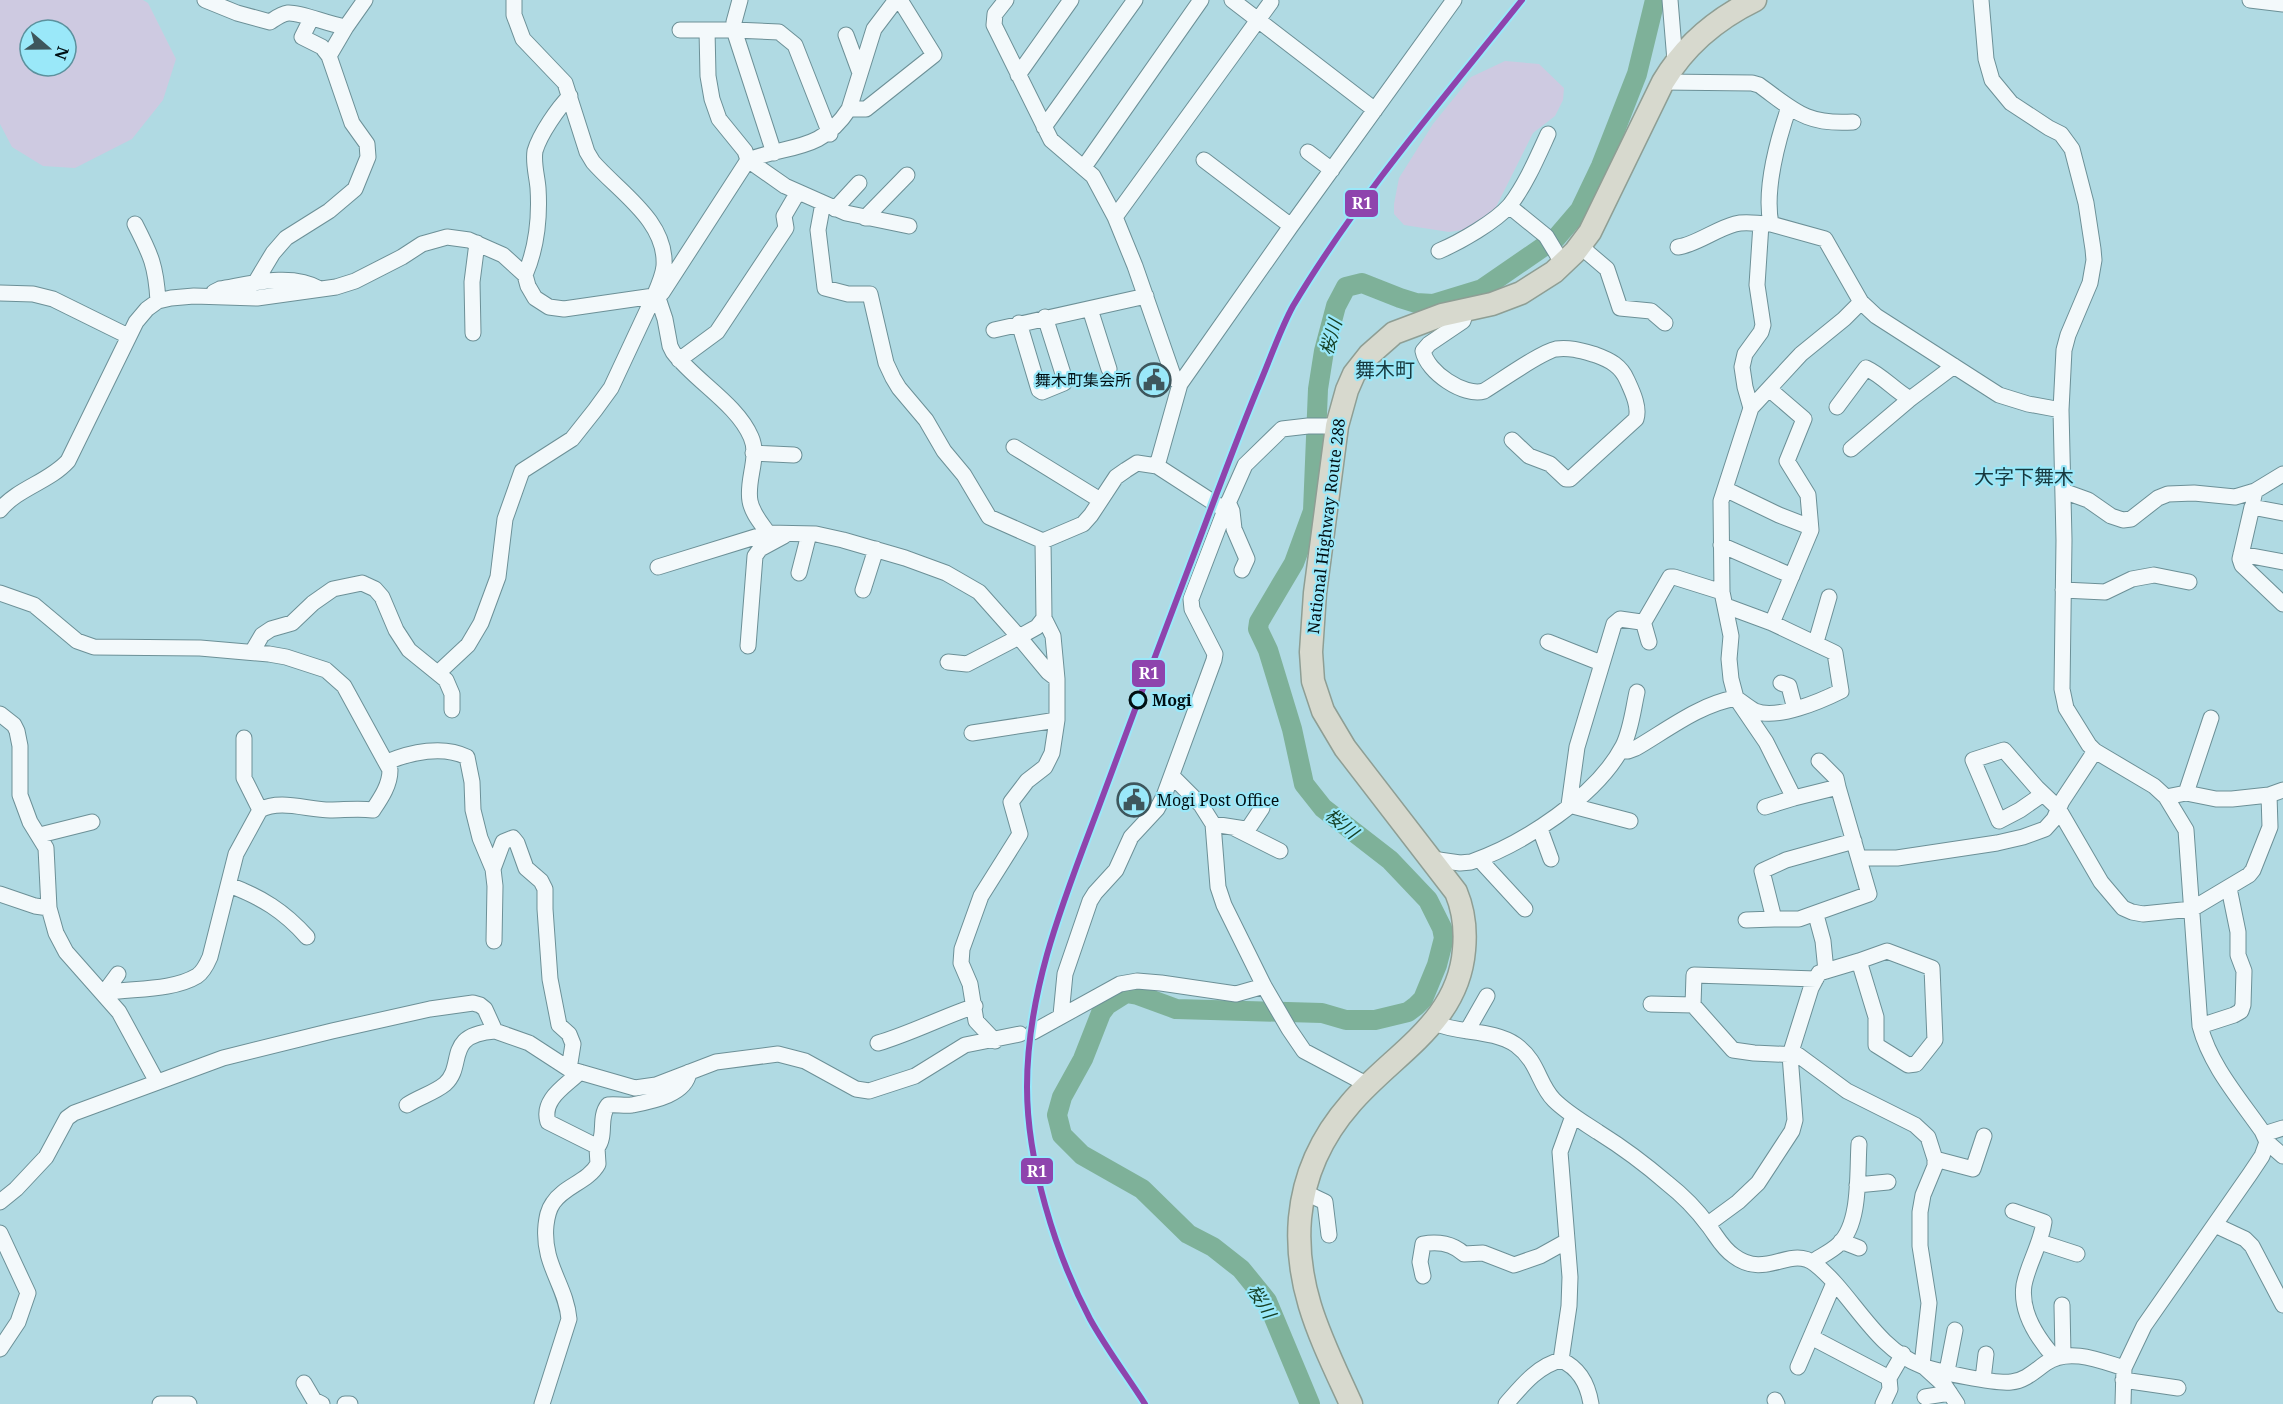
<svg xmlns="http://www.w3.org/2000/svg" width="2283" height="1404" viewBox="0 0 2283 1404" font-family="'Noto Serif','Noto Sans JP',serif">
<style>
.green{fill:#cecae1;fill-rule:evenodd}
.lines{fill:none;stroke-linecap:round;stroke-linejoin:round}
.river{stroke:#7eb199;stroke-width:20}
.minor-casing{stroke:#6c9097;stroke-width:17}
.highway-casing{stroke:#8e9e94;stroke-width:25}
.minor{stroke:#f3f9fb;stroke-width:15}
.highway{stroke:#d7d9ce;stroke-width:22}
.rail-1-casing{stroke:#9ae8f9;stroke-width:10}
.rail-1{stroke:#8e44ad;stroke-width:6}
.stop-dot{fill:#9ae8f9;stroke:#000f13;stroke-width:3}
.labels{text-anchor:middle;dominant-baseline:central;stroke-width:4.5;stroke-linejoin:round;paint-order:stroke}
.poi-label{font-size:16px;fill:#000f13;stroke:#9ae8f9;text-anchor:end}
.street-label{font-size:16px;fill:#000f13;stroke:#9ae8f9}
.stop-label{font-size:16px;font-weight:bold;fill:#000f13;stroke:#9ae8f9;text-anchor:start}
.water-label{font-size:18px;font-style:italic;fill:#153f24;stroke:#9ae8f9}
.quarter-label{font-size:20px;fill:#16383e;stroke:#9ae8f9}
.line-badge{stroke:#9ae8f9;stroke-width:2}
.badge-label{font-size:16px;text-anchor:middle;font-weight:bold;fill:#fff}
</style>
<rect width="100%" height="100%" fill="#b0dae3"/>
<!-- green -->
<path class="green" d="M 0,0 L 143,0 L 148,3 L 176,59 L 163,100 L 132,139 L 75,168 L 43,166 L 12,147 L 0,124 ZM 30,30 L 66,30 L 66,66 L 30,66 Z
M 1505,61 L 1539,64 L 1564,88 L 1563,100 L 1555,116 L 1533,133 L 1493,213 L 1469,229 L 1449,232 L 1404,225 L 1394,214 L 1394,204 L 1399,178 L 1433,124 L 1471,77 Z"/>
<g class="lines">
<!-- river -->
<path class="river" d="M 1310,1404 L 1267,1301 L 1241,1269 L 1213,1247 L 1188,1234 L 1142,1189 L 1082,1155 L 1062,1135 L 1057,1115 L 1062,1097 L 1083,1059 L 1101,1013 L 1107,1005 L 1126,993 L 1138,995 L 1176,1009 L 1322,1013 L 1346,1020 L 1375,1020 L 1408,1012 L 1416,1006 L 1423,999 L 1437,965 L 1444,938 L 1442,928 L 1428,900 L 1390,860 L 1323,808 L 1304,784 L 1292,729 L 1268,650 L 1258,629 L 1259,622 L 1294,563 L 1313,511 L 1318,389 L 1324,351 L 1336,306 L 1346,287 L 1362,283 L 1400,298 L 1416,303 L 1433,304 L 1482,289 L 1556,238 L 1580,210 L 1601,166 L 1637,74 L 1655,0"/>
<defs>
<path id="minor" d="M 205,0 L 237,13 L 270,22 C 276,18 281,14 288,13 C 301,12 329,25 346,27 L 365,0
M 1006,0 L 995,14 L 994,25 L 1051,140 L 1093,176 L 1115,217 L 1135,266 L 1174,378 L 1180,384
M 1232,0 L 1375,110
M 1670,0 L 1675,61
M 1981,0 L 1986,59 L 1992,80 L 2011,103 L 2049,128 L 2061,134 L 2072,149 L 2086,203 L 2093,249 L 2094,260 L 2090,283 L 2068,335 L 2064,350 L 2061,410 L 2064,540 L 2062,689 L 2066,708 L 2089,745 L 2095,751 L 2154,786 L 2166,797 L 2186,830 L 2200,1026 C 2210,1065 2239,1098 2262,1131 L 2267,1142 L 2262,1156 L 2250,1174 L 2144,1326 L 2124,1368 L 2123,1404
M 2250,0 L 2283,4
M 680,30 L 734,30 L 734,22 L 740,0
M 707,30 L 708,76 L 712,99 L 719,119 L 745,151 L 748,160 L 785,186 L 846,213 L 909,226
M 846,35 L 860,73
M 329,56 L 346,27
M 1018,75 L 1071,0
M 1663,82 L 1752,83 L 1759,85 C 1795,111 1806,125 1853,122
M 1789,107 C 1778,139 1764,190 1771,224 L 1825,239 L 1861,302 L 1876,316 L 1999,395 L 2028,404 L 2061,410
M 849,109 L 866,109 L 934,55 L 900,0
M 1044,127 L 1135,0
M 1308,152 L 1332,170
M 774,153 L 734,30 L 779,32 L 795,45 L 830,134
M 1204,160 L 1291,226
M 1084,167 L 1201,0
M 823,203 L 818,230 L 825,288 L 848,294 L 870,294 L 886,363 L 893,378 L 899,388 L 926,420 L 944,451 L 964,475 L 989,517 L 1043,541
M 1509,206 L 1546,236 L 1563,264
M 835,209 L 859,183
M 1115,217 L 1271,2
M 865,218 L 907,175
M 135,224 C 151,255 156,266 158,301
M 1580,246 L 1607,269 L 1620,308 L 1651,311 L 1665,323
M 1678,247 C 1695,245 1716,229 1735,224 C 1746,221 1757,224 1768,224
M 1439,251 C 1460,242 1495,222 1510,205 C 1526,184 1537,158 1548,134
M 525,275 C 537,247 540,219 538,188 C 537,176 533,163 535,151 C 540,134 558,108 570,96
M 255,283 L 273,253 L 286,238 L 329,211 L 355,189 L 368,157 L 367,144 L 352,123 L 329,56 L 322,47 L 302,37 L 311,19
M 214,292 L 220,289 C 250,284 291,272 320,289
M 0,293 L 33,294 L 53,299 L 128,336
M 662,293 L 748,160 C 791,144 821,152 849,109 L 874,29 L 896,0
M 1090,309 L 1109,369
M 1466,310 L 1463,321 L 1429,344 L 1423,351 C 1427,372 1464,397 1484,391 C 1499,382 1541,352 1556,349 C 1570,347 1582,351 1596,355 C 1610,360 1621,366 1627,380 C 1632,391 1640,407 1636,419 L 1570,479 L 1566,479 L 1550,464 L 1529,456 L 1512,440
M 1019,323 L 1039,390 L 1042,392 L 1064,383 L 1065,380 L 1045,317
M 994,330 L 1146,296
M 473,333 L 472,282 L 477,243
M 679,360 L 717,332 L 786,228 L 784,216 L 798,192
M 1769,389 L 1804,419 L 1787,461 L 1808,495 L 1811,530 L 1772,623
M 1837,407 L 1866,368 C 1883,376 1894,390 1910,399
M 1751,408 L 1745,387 L 1742,367 L 1745,354 L 1761,332 L 1763,325 L 1757,285 L 1761,224
M 1014,447 L 1100,500
M 1851,449 L 1910,399 L 1954,366
M 753,453 L 794,455
M 1157,466 L 1225,510
M 1725,489 L 1779,515 L 1810,527
M 2063,491 L 2088,500 L 2111,516 L 2123,520 L 2131,519 L 2158,498 L 2168,494 L 2194,493 L 2235,497 L 2255,491
M 2253,500 L 2255,491 L 2283,474
M 1228,502 L 1232,511 L 1234,529 L 1247,559 L 1242,570
M 0,510 C 18,488 49,482 68,461 L 136,322 L 147,309 L 158,301 L 171,298 L 194,296 L 257,298 L 336,287 L 355,281 L 402,257 L 422,244 L 447,237 L 469,240 L 503,255 L 525,275 L 528,286 L 535,298 L 549,307 L 564,309 L 654,296 C 658,287 663,276 664,266 C 667,221 619,192 593,162 L 587,152 L 565,83 L 523,39 L 514,15 L 514,0
M 2283,513 L 2252,507 L 2240,559 L 2242,565 L 2283,604
M 1721,545 L 1792,576
M 2241,554 L 2283,562
M 658,567 L 768,533 L 816,534 L 843,540 L 905,558 L 946,573 L 979,592 L 1019,637 L 1037,627 L 1044,618 L 1043,541 L 1083,524 L 1091,515 L 1116,477 L 1126,470 L 1137,463 L 1157,466 L 1180,384 L 1291,226 L 1454,0
M 799,573 L 809,534
M 863,590 L 876,549
M 2063,590 L 2105,592 L 2132,579 L 2154,575 L 2189,582
M 0,593 L 34,605 L 77,641 L 94,647 L 200,648 L 269,654 L 286,657 L 326,670 L 344,686 L 390,770 C 390,785 381,798 373,810 C 358,808 344,810 330,810 C 308,810 280,799 260,810 L 236,854 L 210,957 C 207,964 203,972 197,976 C 172,991 132,988 104,993
M 1643,621 L 1649,642
M 1548,642 L 1601,663
M 1816,642 L 1829,597
M 748,646 L 755,556 L 760,549 L 784,536
M 252,652 L 262,635 L 271,629 L 292,623 L 313,603 L 333,589 L 362,583 L 375,589 L 382,597 L 396,630 L 409,650 L 446,680 L 452,694 L 452,710
M 948,662 L 967,664 L 1019,637 L 1048,672 L 1057,679
M 438,673 L 468,645 L 481,623 L 498,577 L 505,519 L 522,471 L 572,439 L 595,410 L 611,388 L 654,296 L 658,298 L 665,319 L 670,346 L 673,352 C 695,381 737,404 751,437 C 760,457 746,480 750,501 C 752,513 761,523 768,533
M 1781,683 L 1789,686 L 1795,709
M 0,714 L 14,725 L 17,731 L 20,746 L 20,795 L 30,822 L 46,848 L 49,908 L 56,933 L 66,952 L 119,1012 L 157,1082
M 972,733 L 1057,720 L 1057,679 L 1053,636 L 1044,618
M 244,738 L 244,778 L 260,810
M 1620,751 L 1628,751 L 1636,748 C 1667,730 1700,704 1736,698 C 1742,702 1749,708 1755,711 C 1777,720 1821,701 1841,691 L 1835,653 L 1831,651 L 1772,623 L 1726,606
M 1819,761 L 1836,778 L 1838,787
M 387,762 C 411,752 443,745 467,757 L 472,782 L 473,810 L 480,838 L 493,869 L 495,886 L 494,941
M 1172,776 L 1201,805 L 1213,824 L 1218,887 L 1224,905 L 1264,986 L 1289,1029 L 1304,1051 L 1368,1085
M 2186,793 L 2211,718
M 2043,794 L 2020,810 L 1999,821 L 1973,760 L 2004,750 L 2037,788 L 2058,808 L 2101,882 L 2123,908 L 2132,912 L 2143,914 L 2192,909 L 2249,875 L 2253,870 L 2270,827 L 2269,795
M 2166,797 L 2186,793 L 2216,799 L 2232,799 L 2269,795 L 2283,790
M 1765,807 L 1794,798
M 1630,821 L 1569,805 L 1577,747 L 1614,624 L 1620,619 L 1641,622 L 1645,620 L 1670,577 L 1674,577 L 1722,592
M 1213,824 L 1245,829 L 1250,826 L 1262,808
M 1236,829 L 1280,851
M 1540,829 L 1551,859
M 40,835 L 92,822
M 1854,841 L 1786,860 L 1762,871 L 1774,919 L 1799,919 L 1869,894 L 1838,787 L 1794,798 L 1766,742 L 1736,698 L 1731,679 L 1729,659 L 1731,636 L 1722,592 L 1721,501 L 1751,408 L 1801,354 L 1844,319 L 1861,302
M 1859,858 L 1897,858 L 1997,843 L 2023,837 L 2045,829 L 2054,819 L 2062,801 L 2095,751
M 1432,859 L 1460,863 L 1471,862 C 1523,844 1597,796 1623,746 C 1631,730 1633,710 1637,692
M 1479,859 L 1525,909
M 493,869 L 503,842 L 513,838 L 517,843 L 526,868 L 541,881 L 545,889 L 545,909 L 550,979 L 559,1025 L 569,1034 L 573,1044 L 569,1069
M 229,885 C 261,897 284,911 307,937
M 0,894 L 35,906 L 49,908
M 1816,915 L 1823,941 L 1826,971
M 1746,920 L 1774,919
M 1887,951 L 1932,968 L 1935,1040 L 1916,1064 L 1908,1065 L 1876,1045 L 1876,1017 L 1859,961 Z
M 1816,979 L 1694,975 L 1693,1005 L 1733,1050 L 1754,1053 L 1798,1055 L 1847,1091 L 1915,1125 L 1928,1137 L 1935,1159 L 1935,1166 L 1923,1195 L 1920,1212 L 1920,1246 L 1929,1303 L 1922,1365 L 1945,1386 L 1957,1404
M 104,993 L 118,974
M 1651,1004 L 1693,1005
M 1061,1015 L 1065,974 L 1090,901 L 1095,893 L 1116,870 L 1131,837 L 1157,809 L 1164,796 L 1214,660 L 1215,654 L 1192,609 L 1191,599 L 1225,510 L 1245,465 L 1282,429 L 1308,426 L 1337,426
M 1434,1023 C 1460,1034 1492,1029 1516,1045 C 1539,1062 1538,1084 1554,1100 C 1567,1113 1583,1122 1598,1132 C 1622,1147 1645,1164 1667,1183 C 1681,1194 1697,1210 1708,1225 C 1716,1235 1722,1248 1734,1256 C 1766,1280 1790,1245 1815,1264 C 1853,1294 1874,1348 1922,1366 C 1939,1372 1995,1384 2011,1382 C 2025,1381 2036,1370 2046,1363 C 2069,1347 2101,1361 2124,1368
M 2200,1026 L 2234,1015 L 2241,1011 L 2243,1005 L 2244,971 L 2238,955 L 2238,932 L 2229,888
M 1467,1031 L 1487,996
M 1033,1032 L 1120,984 L 1137,981 L 1161,983 L 1236,994 L 1264,986
M 995,1041 L 976,1021 L 970,984 L 961,963 L 962,949 L 981,896 L 1020,834 L 1011,802 L 1027,781 L 1045,767 L 1052,753 L 1057,720
M 878,1043 C 912,1033 942,1017 975,1006
M 407,1105 C 419,1097 434,1093 445,1084 C 466,1065 443,1035 495,1031
M 2264,1134 L 2283,1128
M 2267,1142 L 2283,1156
M 597,1148 C 607,1135 598,1118 608,1105 C 616,1104 624,1106 632,1105 C 652,1101 686,1095 689,1072
M 1935,1159 L 1973,1169 L 1984,1136
M 1857,1185 L 1888,1182
M 1304,1192 L 1325,1202 L 1329,1235
M 0,1202 L 16,1189 L 46,1157 L 67,1118 L 74,1113 L 223,1058 L 332,1031 L 430,1009 L 473,1003 L 480,1005 L 485,1009 L 495,1031 L 529,1043 L 569,1069 L 635,1088 L 656,1085 L 716,1062 L 778,1054 L 805,1061 L 856,1089 L 869,1091 L 915,1076 L 965,1045 L 1020,1034
M 2013,1211 L 2044,1222 C 2041,1244 2028,1264 2024,1285 C 2020,1312 2038,1339 2055,1358
M 1708,1224 L 1738,1202 L 1758,1183 L 1792,1131 L 1795,1120 L 1790,1055 L 1811,988 L 1819,973 L 1859,961
M 2215,1225 L 2245,1239 L 2252,1246 L 2283,1305
M 0,1233 L 28,1293 L 18,1322 L 0,1349
M 1841,1241 L 1859,1248
M 2040,1242 L 2077,1254
M 1812,1262 C 1821,1256 1832,1251 1839,1244 C 1861,1223 1857,1173 1859,1144
M 1423,1276 L 1420,1262 L 1423,1244 C 1438,1241 1453,1244 1464,1254 L 1483,1253 L 1514,1265 L 1540,1256 L 1567,1241
M 2062,1305 L 2063,1356
M 1811,1337 L 1889,1378
M 1561,1360 L 1569,1306 L 1570,1277 L 1560,1152 L 1573,1116
M 1798,1367 L 1834,1283
M 1947,1371 L 1955,1330
M 1983,1379 L 1986,1354
M 2123,1380 L 2178,1388
M 304,1383 L 314,1400 L 322,1404
M 1925,1397 L 1950,1393
M 1775,1400 L 1777,1404
M 160,1404 L 189,1404
M 345,1404 L 350,1404
M 542,1404 L 569,1319 C 566,1285 542,1264 546,1225 C 547,1217 548,1210 553,1203 C 564,1186 588,1182 598,1164 L 597,1148 L 594,1145 L 548,1122 C 541,1099 566,1086 580,1072
M 1506,1404 C 1521,1387 1537,1366 1561,1360 C 1579,1368 1588,1385 1591,1404
M 1883,1404 L 1890,1389 L 1889,1378 L 1903,1354"/>
<path id="highway" d="M 1351,1404 C 1323,1342 1294,1289 1300,1218 C 1304,1174 1322,1136 1351,1103 C 1394,1053 1458,1023 1464,950 C 1466,929 1464,911 1456,892 L 1345,748 L 1323,711 L 1313,681 L 1311,652 L 1315,593 L 1337,426 L 1347,390 L 1354,374 L 1369,355 L 1394,333 L 1442,315 L 1492,304 L 1521,293 L 1554,272 L 1575,252 L 1590,232 L 1663,82 C 1685,45 1716,19 1755,0"/>
</defs>
<!-- minor casing -->
<use href="#minor" class="minor-casing"/>
<!-- highway casing -->
<use href="#highway" class="highway-casing"/>
<!-- minor -->
<use href="#minor" class="minor"/>
<!-- highway -->
<use href="#highway" class="highway"/>
<defs>
<path id="rail-1" d="M 1145,1404 C 1127,1376 1106,1348 1090,1319 C 1055,1253 1027,1161 1027,1087 C 1027,989 1064,899 1098,809 C 1128,728 1158,648 1189,567 C 1213,504 1236,440 1262,378 C 1272,354 1281,328 1293,306 C 1358,197 1443,99 1522,0"/>
</defs>
<!-- rail-1 casing -->
<use href="#rail-1" class="rail-1-casing"/>
<!-- rail-1 -->
<use href="#rail-1" class="rail-1"/>
</g>
<!-- icons -->
<defs>
<symbol id="civic-ring" viewBox="-11 -11 22 22"><circle r="9.5" fill="#9ae8f9" stroke="#3e565c" stroke-width="1.5"/><path d="M-.6-6.5H3V-4.5H.6V-3L4-1V1h2V6H-6V1h2V-1L-.6-3ZM-1.2 2.5V6h2.4V2.5Z" fill="#3e565c"/></symbol>
</defs>
<g fill-rule="evenodd">
<use href="#civic-ring" x="1135" y="361" width="38" height="38"/>
<use href="#civic-ring" x="1115" y="781" width="38" height="38"/>
</g>
<!-- markers -->
<circle class="stop-dot" cx="1138" cy="700" r="8"/>
<g class="labels">
<!-- poi labels -->
<g class="poi-label">
<text x="1131" y="380">舞木町集会所</text>
<text x="1157" y="800" text-anchor="start">Mogi Post Office</text>
</g>
<!-- street labels -->
<g class="street-label">
<text transform="translate(1326 526) rotate(-83)">National Highway Route 288</text>
</g>
<!-- stop labels -->
<g class="stop-label">
<text x="1152" y="700">Mogi</text>
</g>
<!-- water labels -->
<g class="water-label">
<text transform="translate(1330 337) rotate(-74)">桜川</text>
<text transform="translate(1342 823) rotate(40)">桜川</text>
<text transform="translate(1262 1301) rotate(59)">桜川</text>
</g>
<!-- quarter labels -->
<g class="quarter-label">
<text x="1385" y="369">舞木町</text>
<text x="2024" y="476">大字下舞木</text>
</g>
</g>
<g class="line-badge">
<rect x="1344" y="189" width="35" height="29" rx="6" fill="#8e44ad"/>
<rect x="1131" y="659" width="35" height="29" rx="6" fill="#8e44ad"/>
<rect x="1020" y="1157" width="34" height="28" rx="6" fill="#8e44ad"/>
</g>
<g class="badge-label">
<text x="1362" y="209">R1</text>
<text x="1149" y="679">R1</text>
<text x="1037" y="1177">R1</text>
</g>
<!-- north arrow -->
<g transform="translate(48 48) rotate(110)"><circle r="28" fill="#9ae8f9" stroke="#5c919d" stroke-width="1.5"/>
<path d="M0-4.5L10 22L0 15L-10 22Z" fill="#3e565c"/>
<text y="-9" font-size="16" font-weight="bold" text-anchor="middle" fill="#000f13">N</text>
</g>
</svg>
